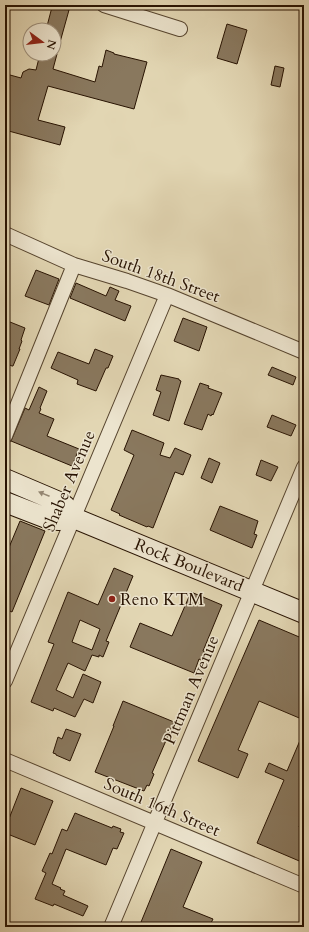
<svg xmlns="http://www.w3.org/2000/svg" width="309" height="932" viewBox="0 0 309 932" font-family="Cardo,serif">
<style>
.building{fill:#89785e;stroke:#281302;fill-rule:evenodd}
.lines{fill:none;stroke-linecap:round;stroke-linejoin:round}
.minor-casing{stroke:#56442e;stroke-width:16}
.secondary-casing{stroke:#281302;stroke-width:22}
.minor{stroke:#ece4ce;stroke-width:14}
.secondary{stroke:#ece4ce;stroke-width:20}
.oneway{fill:#948672}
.poi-dot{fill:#8f2418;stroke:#ece4ce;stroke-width:1.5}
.labels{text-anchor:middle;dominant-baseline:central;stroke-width:3;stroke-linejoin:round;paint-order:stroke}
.street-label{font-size:17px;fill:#281302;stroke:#ece4ce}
.poi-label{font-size:17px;fill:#281302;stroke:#ece4ce;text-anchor:start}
</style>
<rect width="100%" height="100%" fill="#e2d6b3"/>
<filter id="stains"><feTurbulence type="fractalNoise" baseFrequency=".005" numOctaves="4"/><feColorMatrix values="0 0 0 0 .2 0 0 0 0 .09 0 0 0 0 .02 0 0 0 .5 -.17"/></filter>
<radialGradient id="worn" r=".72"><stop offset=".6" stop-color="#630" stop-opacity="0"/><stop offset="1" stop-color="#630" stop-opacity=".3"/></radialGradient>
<!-- building -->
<path class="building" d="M 54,6 L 69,10 L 57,53 L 54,53 L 54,30 L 46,30 L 52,7 L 54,7 Z
M 227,24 L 247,30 L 237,64 L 217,58 Z
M 106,50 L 114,53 L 114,54 L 147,62 L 134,109 L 48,86 L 38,120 L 65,127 L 60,145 L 5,130 L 5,76 L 9,76 L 10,75 L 21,78 L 23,72 L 29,69 L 36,70 L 40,54 L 57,54 L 53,69 L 95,82 L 99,66 L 102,67 Z
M 275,66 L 284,68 L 280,87 L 271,85 Z
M 36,270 L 59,279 L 49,305 L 25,296 Z
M 76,283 L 106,296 L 110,287 L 119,291 L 115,300 L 131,306 L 125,321 L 70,298 Z
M 183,318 L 207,327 L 199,351 L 174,341 Z
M 5,320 L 25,328 L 21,340 L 22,341 L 19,349 L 20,349 L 13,366 L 12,366 L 5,363 Z
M 95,349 L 113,356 L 108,368 L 106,368 L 96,391 L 77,384 L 78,380 L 51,368 L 58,352 L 89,364 Z
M 272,367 L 296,377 L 293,385 L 268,375 Z
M 161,375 L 179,379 L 179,380 L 181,381 L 169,421 L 153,415 L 161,392 L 156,390 Z
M 200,383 L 209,386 L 208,388 L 222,393 L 213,415 L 212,414 L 211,416 L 208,414 L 202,430 L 184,424 Z
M 39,387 L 47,391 L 40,408 L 41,409 L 39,413 L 54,419 L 47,436 L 79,449 L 72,466 L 11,441 L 25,408 L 29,410 Z
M 272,415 L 296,425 L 291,436 L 267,427 Z
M 132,430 L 164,443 L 160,455 L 170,458 L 175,448 L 191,455 L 183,475 L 175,472 L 153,528 L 148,526 L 147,527 L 119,515 L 120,514 L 111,510 L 134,455 L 124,450 Z
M 209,458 L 220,463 L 212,483 L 201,478 Z
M 261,460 L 278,467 L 271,481 L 256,475 Z
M 220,506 L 258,521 L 254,534 L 257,535 L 252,548 L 210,530 Z
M 20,521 L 45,531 L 12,612 L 5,609 L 5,557 Z
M 114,568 L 133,576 L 106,641 L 109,642 L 103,657 L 99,655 L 99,657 L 92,655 L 85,671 L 68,663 L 56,690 L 73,698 L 83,674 L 101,682 L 93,703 L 84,699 L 75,717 L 54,708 L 53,711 L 31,702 L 54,644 L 48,642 L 68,592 L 98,605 ZM 80,620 L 100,629 L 92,650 L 72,642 Z
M 191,592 L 222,605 L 203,651 L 205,652 L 201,660 L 199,659 L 194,673 L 130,647 L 140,623 L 172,636 Z
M 259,620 L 304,639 L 304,720 L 259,701 L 238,750 L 248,754 L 238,778 L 198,761 Z
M 123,701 L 174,722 L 152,773 L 154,774 L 149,786 L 147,785 L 144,791 L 95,772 L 114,726 L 113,726 Z
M 66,729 L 81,734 L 70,761 L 56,755 L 56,754 L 53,753 L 58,737 L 62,739 Z
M 304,731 L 304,815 L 299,827 L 304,829 L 304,863 L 257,843 L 284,780 L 265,772 L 269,763 L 287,771 Z
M 21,788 L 53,801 L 35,845 L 5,833 L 5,829 Z
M 75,813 L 112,828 L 113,826 L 121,829 L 120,832 L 124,833 L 117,849 L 113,848 L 106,865 L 66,849 L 52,884 L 61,888 L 60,889 L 65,891 L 63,895 L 88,906 L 83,916 L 54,904 L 53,906 L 35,899 L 46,873 L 42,871 L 50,853 L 52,854 L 62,829 L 67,831 Z
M 171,849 L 202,862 L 183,907 L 213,919 L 209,927 L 139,927 Z"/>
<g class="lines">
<defs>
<path id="minor" d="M 104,5 L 180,29
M 5,234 L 74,265 L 127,281 L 167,295 L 304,352
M 5,436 L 74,265
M 5,681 L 167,295
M 5,760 L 304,886
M 111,927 L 304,467"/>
<path id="secondary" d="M 5,479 L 59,502 L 65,506 L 74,518 L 304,613
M 5,502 L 49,519 L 59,520 L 74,518"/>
</defs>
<!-- minor casing -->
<use href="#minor" class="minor-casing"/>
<!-- secondary casing -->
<use href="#secondary" class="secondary-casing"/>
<!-- minor -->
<use href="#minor" class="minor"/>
<!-- secondary -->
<use href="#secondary" class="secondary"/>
</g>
<!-- one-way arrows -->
<defs><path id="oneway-solid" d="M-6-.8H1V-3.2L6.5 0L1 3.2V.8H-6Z"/></defs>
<use class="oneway" href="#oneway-solid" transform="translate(44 494) rotate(-158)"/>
<!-- markers -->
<circle class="poi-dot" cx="112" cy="599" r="4"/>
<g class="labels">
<!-- street labels -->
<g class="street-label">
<text transform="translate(161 276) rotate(20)">South 18th Street</text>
<text transform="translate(69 481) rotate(-67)">Shaber Avenue</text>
<text transform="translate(189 565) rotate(22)">Rock Boulevard</text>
<text transform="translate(191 690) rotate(-67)">Pittman Avenue</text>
<text transform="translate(162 807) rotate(23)">South 16th Street</text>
</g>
<!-- poi labels -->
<g class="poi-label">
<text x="120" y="599">Reno KTM</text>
</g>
</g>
<!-- margin -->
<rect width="309" height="932" fill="none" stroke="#e2d6b3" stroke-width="20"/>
<rect x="6" y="6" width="297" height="920" fill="none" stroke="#281302" stroke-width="2"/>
<rect x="10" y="10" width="289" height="912" fill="none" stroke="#281302"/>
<!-- north arrow -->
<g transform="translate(42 42) rotate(105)"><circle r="19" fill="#ece4ce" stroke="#9e907c"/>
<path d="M0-3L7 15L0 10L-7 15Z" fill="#8f2418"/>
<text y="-6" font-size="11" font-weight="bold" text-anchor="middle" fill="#281302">N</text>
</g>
<rect width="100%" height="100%" filter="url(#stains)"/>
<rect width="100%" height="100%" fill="url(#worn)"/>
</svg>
